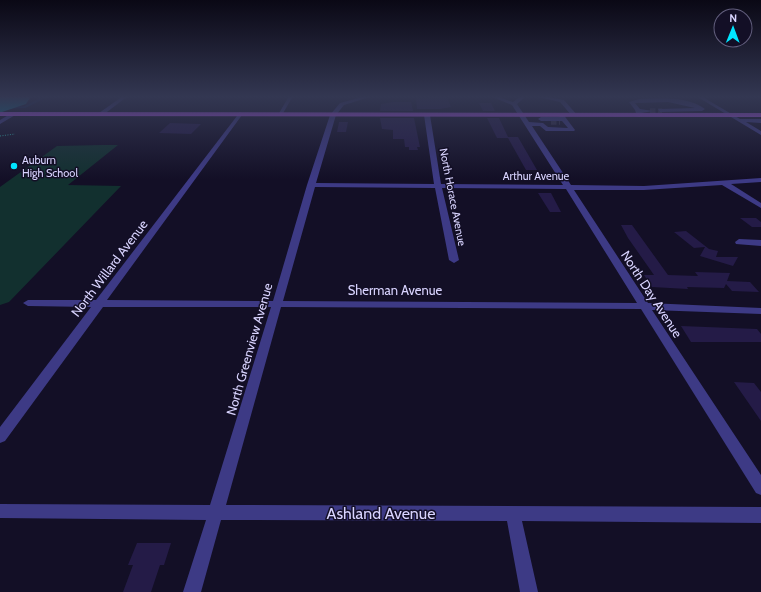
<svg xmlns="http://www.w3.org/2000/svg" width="761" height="592" viewBox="0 0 761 592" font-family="Cabin,sans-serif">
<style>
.green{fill:#12302f}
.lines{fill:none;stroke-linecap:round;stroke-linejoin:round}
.stream{stroke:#0c2248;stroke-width:2}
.runway{fill:#0a7a92;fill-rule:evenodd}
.building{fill:#241b47}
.minor-tunnel{stroke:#312d47;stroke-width:5.5;stroke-dasharray:5.5 2.5;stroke-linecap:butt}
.path{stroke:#2fb8b0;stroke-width:1;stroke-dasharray:1 1.5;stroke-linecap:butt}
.minor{fill:#3d3a85;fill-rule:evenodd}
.major{fill:#c25bff;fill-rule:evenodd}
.poi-dot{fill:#00e5ff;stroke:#130f26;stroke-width:1.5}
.labels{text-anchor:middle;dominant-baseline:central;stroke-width:3;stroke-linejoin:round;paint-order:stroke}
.far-poi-label{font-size:11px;fill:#d9d4ff;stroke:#130f26;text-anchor:start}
.far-street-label{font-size:11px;fill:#d9d4ff;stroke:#130f26}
.street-label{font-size:13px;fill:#d9d4ff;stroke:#130f26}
.near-street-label{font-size:16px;fill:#d9d4ff;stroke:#130f26}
</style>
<rect width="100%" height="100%" fill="#130f26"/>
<!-- green -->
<path class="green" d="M 102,145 L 118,145 L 68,185 L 121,186 L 9,302 L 0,305 L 0,187 L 57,146 Z"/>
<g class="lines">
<!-- stream -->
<path class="stream" d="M 0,108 L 25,107 L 47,96"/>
<!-- runway -->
<path class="runway" d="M 0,96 L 31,96 L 26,104 L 2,112 L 0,112 Z"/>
</g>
<!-- building -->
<path class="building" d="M 428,97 L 447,97 L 451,107 L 440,109 L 417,109 L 416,98 L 428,98 Z
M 393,102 L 411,102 L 413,111 L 380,111 L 381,104 Z
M 479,103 L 491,103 L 495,111 L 483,111 Z
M 380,118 L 414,118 L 420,147 L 417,147 L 418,150 L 409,150 L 409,147 L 405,147 L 404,139 L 393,139 L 393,130 L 382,129 Z
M 487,118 L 499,118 L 508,137 L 518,137 L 537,170 L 526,170 L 508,138 L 497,138 Z
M 339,122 L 348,122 L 346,132 L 337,132 Z
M 170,123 L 201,124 L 191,134 L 159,133 Z
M 538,193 L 551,193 L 561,212 L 550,212 Z
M 740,218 L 756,218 L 761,222 L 761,227 L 752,227 Z
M 621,225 L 632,225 L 668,275 L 698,276 L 695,272 L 730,273 L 727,281 L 750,282 L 759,292 L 732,291 L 726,284 L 724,288 L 687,287 L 688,289 L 652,287 L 644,275 L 654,275 L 628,238 Z
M 686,231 L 709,249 L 718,251 L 716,257 L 738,257 L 733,266 L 700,256 L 705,247 L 694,248 L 674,232 Z
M 681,326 L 757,329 L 761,334 L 761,342 L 691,342 Z
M 734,382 L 754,383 L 761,392 L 761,421 Z
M 137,543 L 171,543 L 164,565 L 160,565 L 151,592 L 123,592 L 133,565 L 128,565 Z"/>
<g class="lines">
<!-- minor-tunnel -->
<path class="minor-tunnel" d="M 650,111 L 662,111
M 551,122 L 560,122"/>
<!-- path -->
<path class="path" d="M 0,136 L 15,134"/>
<!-- minor -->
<path class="minor" d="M 123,96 L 128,96 L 103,115 L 99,115 L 99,113 Z
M 289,96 L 293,96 L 282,115 L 278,115 Z
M 366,96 L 373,96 L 344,105 L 336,115 L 316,183 L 434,184 L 424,115 L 427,113 L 430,115 L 441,184 L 563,185 L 512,105 L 490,96 L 496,96 L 513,102 L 521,96 L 526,96 L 517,104 L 529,122 L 543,123 L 548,127 L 568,128 L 562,121 L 541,121 L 538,119 L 541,117 L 560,117 L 559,114 L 563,114 L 575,130 L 574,131 L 546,131 L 540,126 L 532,126 L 571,185 L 644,186 L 761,178 L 761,182 L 731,184 L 761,203 L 761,208 L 722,185 L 644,190 L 574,190 L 648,303 L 761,308 L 761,314 L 652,310 L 761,475 L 761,495 L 756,493 L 641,309 L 281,307 L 226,505 L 761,507 L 761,523 L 522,521 L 538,592 L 520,592 L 507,521 L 221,520 L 201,592 L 183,592 L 206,520 L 0,518 L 0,504 L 210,505 L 271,307 L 103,307 L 5,441 L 0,443 L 0,427 L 91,307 L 28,306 L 23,303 L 28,300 L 96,300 L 240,112 L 243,114 L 242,115 L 107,300 L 273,301 L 307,185 L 330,115 L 340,103 ZM 315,187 L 435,188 L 449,260 L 454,263 L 459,260 L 442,188 L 566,189 L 637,303 L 283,301 Z
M 534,96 L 543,96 L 564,100 L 577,115 L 572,116 L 560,102 Z
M 696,96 L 701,96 L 740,119 L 761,119 L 761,123 L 746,122 L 761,131 L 761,135 Z
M 639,99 C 658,98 688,96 705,109 L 702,111 L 660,112 L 658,109 L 695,108 L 668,102 L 635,103 L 640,109 L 653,111 L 641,113 L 642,115 L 639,117 L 637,116 L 635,110 L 629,102 Z
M 12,113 L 17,114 L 0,124 L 0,120 Z
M 739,239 L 761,240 L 761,246 L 736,244 L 735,242 Z"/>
<!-- major -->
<path class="major" d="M 0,112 L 761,113 L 761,117 L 0,116 Z"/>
</g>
<!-- sky -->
<linearGradient id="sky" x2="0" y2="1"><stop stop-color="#0a0815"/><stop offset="0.54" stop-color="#333752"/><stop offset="1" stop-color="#333752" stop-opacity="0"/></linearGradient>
<rect width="761" height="179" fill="url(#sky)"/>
<!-- markers -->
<circle class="poi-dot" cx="14" cy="166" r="4"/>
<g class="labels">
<!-- far-poi labels -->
<g class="far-poi-label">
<text x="22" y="160">Auburn<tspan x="22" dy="13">High School</tspan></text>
</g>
<!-- far-street labels -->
<g class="far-street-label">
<text x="536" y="176">Arthur Avenue</text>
<text transform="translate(453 197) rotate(79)">North Horace Avenue</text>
</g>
<!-- street labels -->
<g class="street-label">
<text transform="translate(109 268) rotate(-53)">North Willard Avenue</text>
<text x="395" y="290">Sherman Avenue</text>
<text transform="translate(652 294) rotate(57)">North Day Avenue</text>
<text transform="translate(249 349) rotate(-74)">North Greenview Avenue</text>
</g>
<!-- near-street labels -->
<g class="near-street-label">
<text x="381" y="513">Ashland Avenue</text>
</g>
</g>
<!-- north arrow -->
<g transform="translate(733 28) rotate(1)"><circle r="19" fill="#130f26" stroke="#625e7d"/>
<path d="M0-3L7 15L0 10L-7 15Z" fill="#00e5ff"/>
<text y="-6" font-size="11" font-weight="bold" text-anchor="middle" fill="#d9d4ff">N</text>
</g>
</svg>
